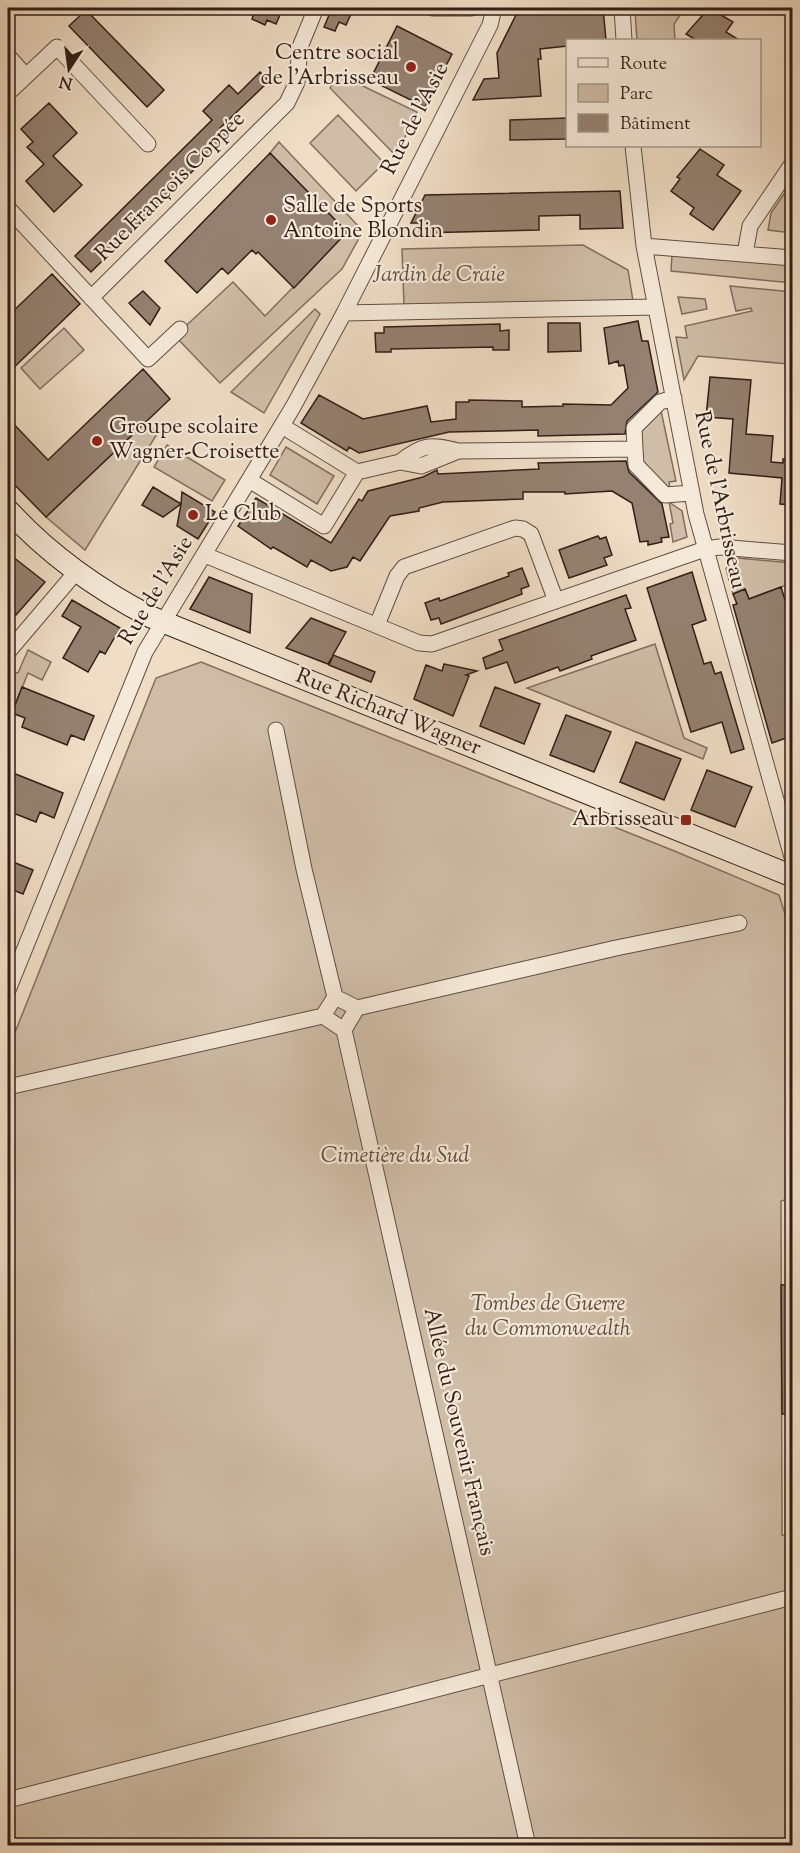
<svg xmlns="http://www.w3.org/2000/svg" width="800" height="1853" viewBox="0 0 800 1853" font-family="'Sorts Mill Goudy',serif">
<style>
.green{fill:#cfbda7;stroke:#806e5f;stroke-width:1.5}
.building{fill:#948171;stroke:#311e17;stroke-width:1.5}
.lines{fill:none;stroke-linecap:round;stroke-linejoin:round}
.street-casing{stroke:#604e42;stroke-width:17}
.secondary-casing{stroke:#311e17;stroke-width:23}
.street{stroke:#f5e9d9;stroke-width:15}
.secondary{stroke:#f5e9d9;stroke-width:21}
.poi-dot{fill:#8f2418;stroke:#f5e9d9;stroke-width:2}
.labels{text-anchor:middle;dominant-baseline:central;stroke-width:4.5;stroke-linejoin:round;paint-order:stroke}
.poi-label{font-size:22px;fill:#311e17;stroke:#f5e9d9;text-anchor:start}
.street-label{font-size:22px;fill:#311e17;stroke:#f5e9d9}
.park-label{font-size:22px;font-style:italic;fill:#604e42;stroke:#f5e9d9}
</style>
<rect width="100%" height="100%" fill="#efddc5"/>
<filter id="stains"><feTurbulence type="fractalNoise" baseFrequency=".00333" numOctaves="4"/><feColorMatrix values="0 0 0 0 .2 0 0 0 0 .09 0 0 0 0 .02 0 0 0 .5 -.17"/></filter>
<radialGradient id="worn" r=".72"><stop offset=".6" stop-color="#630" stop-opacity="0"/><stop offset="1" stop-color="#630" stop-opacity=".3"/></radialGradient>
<!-- green -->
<path class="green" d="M 637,8 L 685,8 L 674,24 L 675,40 L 637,40 L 635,11 Z
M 338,74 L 417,112 L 396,156 L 330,88 Z
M 338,115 L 384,163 L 356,191 L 310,143 Z
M 279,142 L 363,231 L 342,269 L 220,383 L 175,336 L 233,282 L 265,316 L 347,232 L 270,153 Z
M 792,182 L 792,233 L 768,230 L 771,213 Z
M 583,245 L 628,270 L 633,301 L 404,305 L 402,249 Z
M 672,255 L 792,265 L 792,283 L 671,271 Z
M 730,286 L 792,292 L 789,364 L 698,356 L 684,380 L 676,337 L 687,338 L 685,326 L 752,311 L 751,308 L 736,311 Z
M 678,297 L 705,299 L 707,309 L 682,314 Z
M 315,309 L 320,314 L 264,413 L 231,392 Z
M 64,328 L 84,350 L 40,389 L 21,368 Z
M 660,406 L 676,481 L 669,482 L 670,491 L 639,465 L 637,430 Z
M 147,421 L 157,434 L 85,550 L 46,517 Z
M 167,445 L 225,480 L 212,501 L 154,467 Z
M 286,447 L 334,476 L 317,504 L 270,475 Z
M 669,502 L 682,511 L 687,537 L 673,542 L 670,524 L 673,523 Z
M 738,558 L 792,563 L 792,583 L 749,599 L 745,589 L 733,594 L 726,569 L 729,563 Z
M 655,644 L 684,738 L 707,748 L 703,759 L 527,688 Z
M 28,650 L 51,662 L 42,680 L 28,673 L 8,723 L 8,671 L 18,673 Z
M 201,662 L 672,850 L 779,895 L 785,914 L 792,958 L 792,1198 L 781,1201 L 782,1535 L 792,1536 L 792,1845 L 8,1845 L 8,1050 L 156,678 Z"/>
<!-- building -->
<path class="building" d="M 242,8 L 283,8 L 276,24 L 267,20 L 265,25 L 252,19 L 254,13 Z
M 332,8 L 352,12 L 346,25 L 339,22 L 335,31 L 324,27 Z
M 576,8 L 603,8 L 606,40 L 567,40 L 567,46 L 540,49 L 541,59 L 538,59 L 541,96 L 473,100 L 484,79 L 499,78 L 497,53 L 517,13 Z
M 709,8 L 733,22 L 726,32 L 739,40 L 696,40 L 686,34 Z
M 86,10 L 164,90 L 147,107 L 69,26 Z
M 397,26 L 452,54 L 425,107 L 370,80 Z
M 260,72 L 269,81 L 220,128 L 228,136 L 91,272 L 75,256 L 212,120 L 203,111 L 229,85 L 238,94 Z
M 49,103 L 77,133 L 53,156 L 82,185 L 54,212 L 26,181 L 44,164 L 27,147 L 33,142 L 21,129 Z
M 567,118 L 567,139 L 510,140 L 510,120 Z
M 700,149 L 724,165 L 717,175 L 741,191 L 713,230 L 690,214 L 694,208 L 671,191 L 680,179 L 677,177 Z
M 270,153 L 347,232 L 294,288 L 258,252 L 256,254 L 252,250 L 228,274 L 222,268 L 197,293 L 165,261 Z
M 620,191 L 623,228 L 580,229 L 580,215 L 539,216 L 539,230 L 419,233 L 419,223 L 411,223 L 425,195 Z
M 52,274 L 80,304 L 8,373 L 8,316 Z
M 143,291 L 160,308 L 150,325 L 129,303 Z
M 638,321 L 642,341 L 648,341 L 658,392 L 627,421 L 625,434 L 538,436 L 538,430 L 449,432 L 359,453 L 349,447 L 347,451 L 301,423 L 319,395 L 363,419 L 427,406 L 431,422 L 456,419 L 456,402 L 469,402 L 469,400 L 522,401 L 522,407 L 563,406 L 563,404 L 611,405 L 628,388 L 624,365 L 619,366 L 618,361 L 609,364 L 604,328 Z
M 548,323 L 580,323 L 581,351 L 548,352 Z
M 500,324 L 500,331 L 509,330 L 509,350 L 493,350 L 493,347 L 391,349 L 391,352 L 376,352 L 375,333 L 384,333 L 384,327 Z
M 143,369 L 170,399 L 46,517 L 8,478 L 8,418 L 48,460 Z
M 710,377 L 751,380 L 746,434 L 773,436 L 771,462 L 783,463 L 783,459 L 792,459 L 792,505 L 780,504 L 782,478 L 729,473 L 733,419 L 706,417 Z
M 626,461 L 629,472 L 662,504 L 669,537 L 661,538 L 662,542 L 648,545 L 648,541 L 640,542 L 632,503 L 612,491 L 565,494 L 565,492 L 523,492 L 523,499 L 443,502 L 419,508 L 419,511 L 390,516 L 360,561 L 353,557 L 347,567 L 331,571 L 311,560 L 307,567 L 273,547 L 271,549 L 238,526 L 256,498 L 331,543 L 359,499 L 362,501 L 368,491 L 423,477 L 437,470 L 438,474 L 539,469 L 538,463 Z
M 153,487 L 181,504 L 182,492 L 215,512 L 198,539 L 177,526 L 181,504 L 163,517 L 142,505 Z
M 598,536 L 600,539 L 606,537 L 612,555 L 604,558 L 607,565 L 569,578 L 559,550 Z
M 8,553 L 45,582 L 8,624 Z
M 522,568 L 529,586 L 521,589 L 522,594 L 441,624 L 439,618 L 431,620 L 425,603 L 439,598 L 440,601 L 509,576 L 508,573 Z
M 692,572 L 706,620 L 692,625 L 704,664 L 711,662 L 715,674 L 721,672 L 744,749 L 731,753 L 722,722 L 691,732 L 647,588 Z
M 209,577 L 252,594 L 250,633 L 190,609 Z
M 781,587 L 792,622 L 792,736 L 772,743 L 733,605 L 737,604 L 733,594 L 745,589 L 749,599 Z
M 626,595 L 631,608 L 625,609 L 636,640 L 591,656 L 592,659 L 560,671 L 558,667 L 515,683 L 507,662 L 486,669 L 483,658 L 503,650 L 499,640 Z
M 72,600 L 120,628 L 105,654 L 100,651 L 88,672 L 63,658 L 81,627 L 62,616 Z
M 311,618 L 346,632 L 333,655 L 375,672 L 371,682 L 329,665 L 333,656 L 328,664 L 286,648 Z
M 444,664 L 477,671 L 466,675 L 469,676 L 453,716 L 414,699 L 426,665 L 442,671 Z
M 22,687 L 94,716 L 84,740 L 71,735 L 67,745 L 22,727 L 25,718 L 12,713 Z
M 495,687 L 540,704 L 524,744 L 480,726 Z
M 566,715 L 611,732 L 594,772 L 550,755 Z
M 636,742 L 681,759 L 664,800 L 620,782 Z
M 707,770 L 752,787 L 735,827 L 691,810 Z
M 8,771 L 63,793 L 54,818 L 40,812 L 36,822 L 8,811 Z
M 8,860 L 33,870 L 23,894 L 8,888 Z
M 781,1285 L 792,1285 L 792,1414 L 782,1414 Z"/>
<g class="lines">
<defs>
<path id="street" d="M 432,8 L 472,8
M 622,8 L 624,40
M 8,56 L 26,76
M 8,93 L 57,47 L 148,144
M 633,146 L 644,246 L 696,514 L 792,857
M 8,208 L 148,359 L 180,329
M 644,246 L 792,258
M 745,254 L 750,226 L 792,164
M 91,298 L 287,103 L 297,82 L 300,47 L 316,8
M 344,313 L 656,307
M 282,426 L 357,472 L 400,462 L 421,466 L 458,451 L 635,449 L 636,465 L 665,495 L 691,493
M 635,449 L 634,428 L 660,402 L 674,398
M 400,462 C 423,444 430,444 458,451
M 249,480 L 324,526 L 357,472
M 205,555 L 419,643 L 432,644 L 705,549 L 720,547 L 792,553
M 377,625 L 397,576 L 404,567 L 515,528 L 523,529 L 531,534 L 556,601
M 8,652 L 76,572
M 276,730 L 304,869 L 335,997
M 8,990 L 145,652 L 293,407 L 344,313 L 490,25 L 494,8
M 323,1016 L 344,1030 L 357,1008
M 344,1030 C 403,1302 469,1573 528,1846
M 8,1087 L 323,1016 L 335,997 L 357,1008 L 616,948 L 739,923
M 8,1800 L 792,1597"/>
<path id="secondary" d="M 8,510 C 49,555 97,589 151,617 L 792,876"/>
</defs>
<!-- street casing -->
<use href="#street" class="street-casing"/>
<!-- secondary casing -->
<use href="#secondary" class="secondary-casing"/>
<!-- street -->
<use href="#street" class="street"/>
<!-- secondary -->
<use href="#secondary" class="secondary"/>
</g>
<!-- markers -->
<g class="poi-dot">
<circle cx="411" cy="67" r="6"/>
<circle cx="271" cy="220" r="6"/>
<circle cx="97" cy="441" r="6"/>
<circle cx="193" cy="515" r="6"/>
<rect x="680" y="814" width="12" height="12" rx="3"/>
</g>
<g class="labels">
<!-- poi labels -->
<g class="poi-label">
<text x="399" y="54" text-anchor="end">Centre social<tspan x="399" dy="25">de l'Arbrisseau</tspan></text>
<text x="283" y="207">Salle de Sports<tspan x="283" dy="25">Antoine Blondin</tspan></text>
<text x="109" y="428">Groupe scolaire<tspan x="109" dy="25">Wagner-Croisette</tspan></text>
<text x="205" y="515">Le Club</text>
<text x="674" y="820" text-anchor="end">Arbrisseau</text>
</g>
<!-- street labels -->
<g class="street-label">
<text transform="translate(416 119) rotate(-63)">Rue de l'Asie</text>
<text transform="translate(171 187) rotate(-45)">Rue François Coppée</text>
<text transform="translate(719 500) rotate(78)">Rue de l'Arbrisseau</text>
<text transform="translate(157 591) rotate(-59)">Rue de l'Asie</text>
<text transform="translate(388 713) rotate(22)">Rue Richard Wagner</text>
<text transform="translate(458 1432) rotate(77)">Allée du Souvenir Français</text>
</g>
<!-- park labels -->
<g class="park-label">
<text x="439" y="276">Jardin de Craie</text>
<text x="395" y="1157">Cimetière du Sud</text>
<text x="548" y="1305">Tombes de Guerre<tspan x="548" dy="25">du Commonwealth</tspan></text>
</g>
</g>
<!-- margin -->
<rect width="800" height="1853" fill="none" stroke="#efddc5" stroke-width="30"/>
<rect x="9" y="9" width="782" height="1835" fill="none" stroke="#311e17" stroke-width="3"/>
<rect x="15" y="15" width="770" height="1823" fill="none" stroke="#311e17" stroke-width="1.5"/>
<!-- legend -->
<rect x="566" y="39" width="195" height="108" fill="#f5e9d9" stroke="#a7988b" stroke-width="1.5"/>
<rect x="578" y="58" width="30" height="9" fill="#f5e9d9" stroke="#a7988b" stroke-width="1.5"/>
<text x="620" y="69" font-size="18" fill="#311e17">Route</text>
<rect x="578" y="84" width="30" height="18" fill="#cfbda7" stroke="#a7988b" stroke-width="1.5"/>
<text x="620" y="99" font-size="18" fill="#311e17">Parc</text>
<rect x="578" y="114" width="30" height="18" fill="#948171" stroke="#a7988b" stroke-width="1.5"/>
<text x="620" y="129" font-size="18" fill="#311e17">Bâtiment</text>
<!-- north arrow -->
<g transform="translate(69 69) rotate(193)" stroke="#f5e9d9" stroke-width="4.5" paint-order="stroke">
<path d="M0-4.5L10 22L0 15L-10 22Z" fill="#311e17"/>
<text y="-9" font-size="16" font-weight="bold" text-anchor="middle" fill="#311e17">N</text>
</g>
<rect width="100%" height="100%" filter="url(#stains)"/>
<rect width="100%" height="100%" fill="url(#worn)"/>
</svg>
